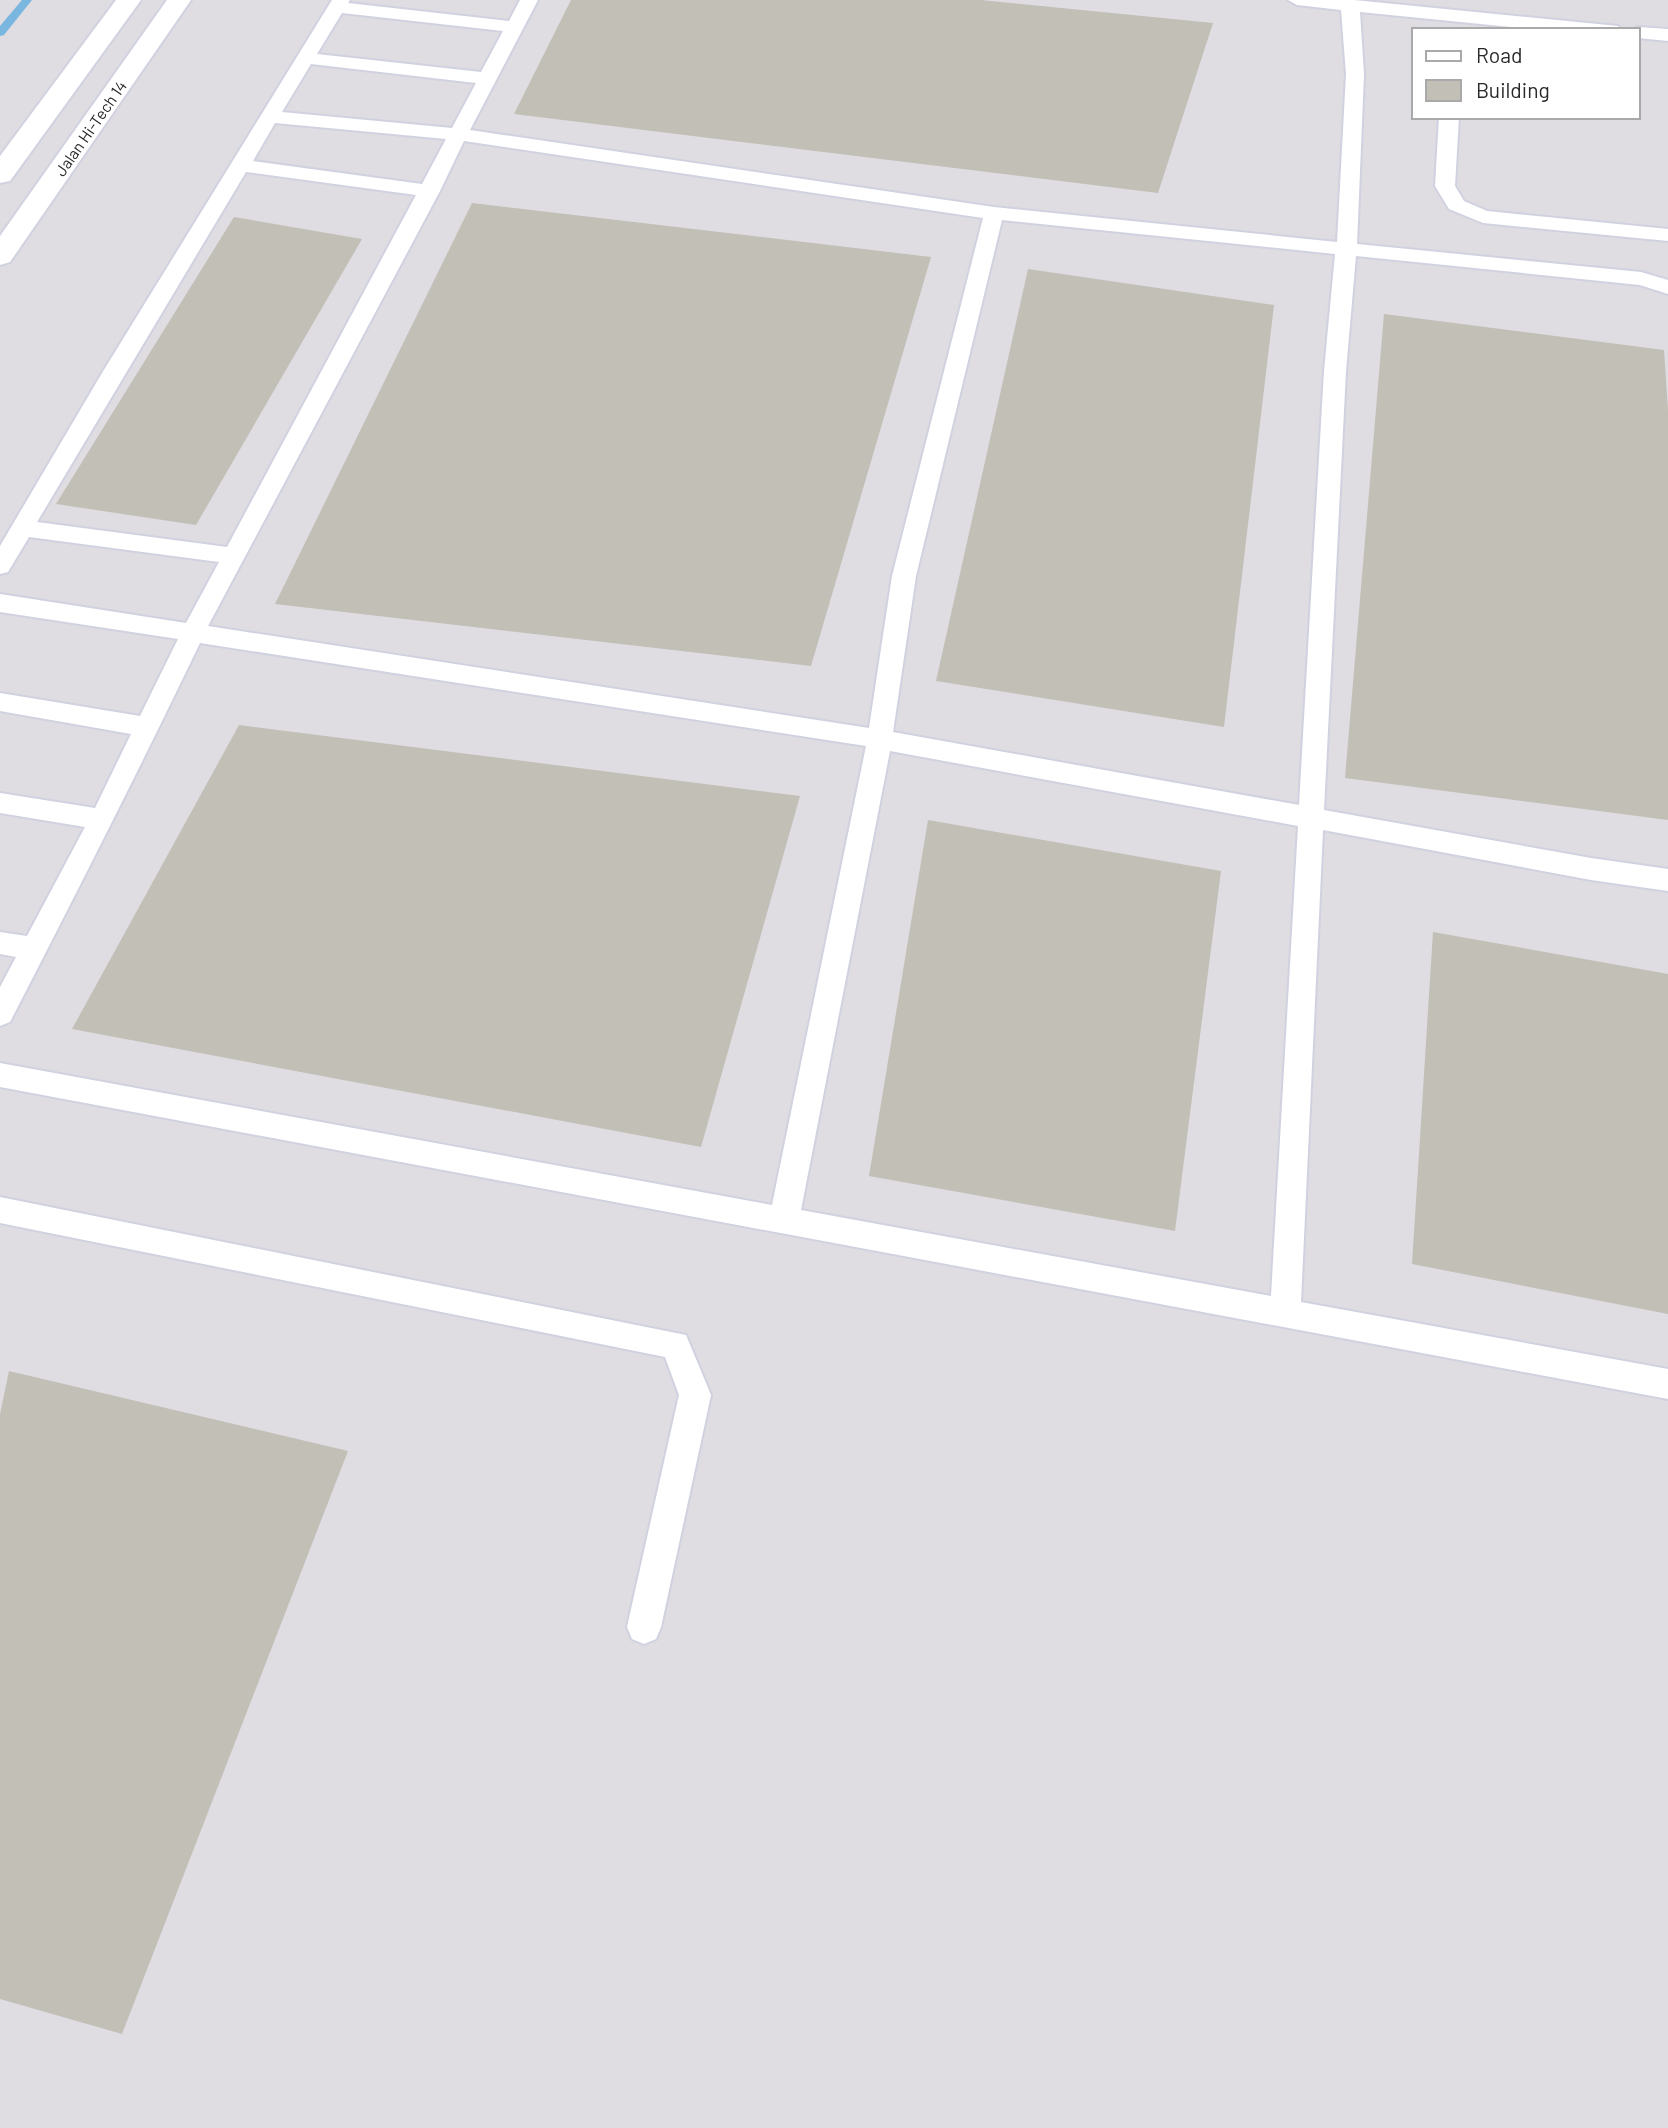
<svg xmlns="http://www.w3.org/2000/svg" width="1668" height="2128" viewBox="0 0 1668 2128" font-family="Barlow,sans-serif">
<style>
.industrial{fill:#dfdce2;fill-rule:evenodd}
.lines{fill:none;stroke-linecap:round;stroke-linejoin:round}
.stream{fill:#7ab7e0;fill-rule:evenodd}
.building{fill:#c2bfb7}
.service-casing{stroke:#d1d2e0;stroke-width:4}
.tertiary-casing{stroke:#d1d2e0;stroke-width:4}
.service{fill:#fff;fill-rule:evenodd}
.tertiary{fill:#fff;fill-rule:evenodd}
.labels{text-anchor:middle;dominant-baseline:central;stroke-width:5;stroke-linejoin:round;paint-order:stroke}
.far-street-label{font-size:16px;fill:#292929;stroke:#fff}
</style>
<rect width="100%" height="100%" fill="#e9e5dc"/>
<!-- industrial -->
<path class="industrial" d="M 0,0 L 1668,0 L 1668,2128 L 0,2128 ZM 1414,30 L 1638,30 L 1638,117 L 1414,117 Z"/>
<g class="lines">
<!-- stream -->
<path class="stream" d="M 22,0 L 32,0 L 4,35 L 0,36 L 0,26 Z"/>
</g>
<!-- building -->
<path class="building" d="M 571,0 L 981,0 L 1213,23 L 1158,193 L 514,114 Z
M 472,203 L 931,257 L 811,666 L 275,604 Z
M 234,217 L 362,239 L 196,525 L 56,504 Z
M 1028,269 L 1274,305 L 1224,727 L 936,681 Z
M 1384,314 L 1664,350 L 1668,410 L 1668,820 L 1345,778 Z
M 239,725 L 800,796 L 701,1147 L 72,1029 Z
M 928,820 L 1221,871 L 1175,1231 L 869,1176 Z
M 1433,932 L 1668,974 L 1668,1314 L 1412,1264 Z
M 9,1371 L 348,1451 L 122,2034 L 0,1999 L 0,1414 Z"/>
<g class="lines">
<defs>
<path id="service" d="M 332,0 L 350,0 L 348,3 L 509,21 L 520,0 L 538,0 L 470,130 L 994,207 L 1337,242 L 1346,74 L 1341,10 L 1297,5 L 1288,0 L 1354,0 L 1618,26 L 1621,30 L 1542,30 L 1360,12 L 1364,74 L 1357,244 L 1641,272 L 1668,280 L 1668,294 L 1640,285 L 1356,256 L 1346,371 L 1324,810 L 1591,858 L 1668,869 L 1668,891 L 1591,880 L 1323,830 L 1301,1302 L 1668,1369 L 1668,1399 L 0,1087 L 0,1063 L 772,1205 L 866,746 L 200,643 C 139,770 75,896 10,1022 L 0,1026 L 0,987 L 16,957 L 0,954 L 0,932 L 27,936 L 85,827 L 0,813 L 0,793 L 95,808 L 131,734 L 0,711 L 0,693 L 140,716 L 178,639 L 0,612 L 0,594 L 186,623 L 219,562 L 29,537 L 8,572 L 0,574 L 0,546 L 102,373 ZM 342,13 L 503,31 L 481,72 L 317,54 ZM 311,64 L 476,83 L 452,128 L 282,112 ZM 275,123 L 446,139 L 422,184 L 253,161 ZM 464,141 L 983,218 L 892,576 L 869,728 L 208,626 L 440,191 ZM 246,172 L 416,195 L 227,547 L 37,522 ZM 1002,220 L 1335,254 L 1324,371 L 1299,805 L 893,732 L 916,576 ZM 890,751 L 1298,826 L 1271,1296 L 801,1210 Z
M 1638,27 L 1668,29 L 1668,41 L 1638,38 L 1638,30 L 1630,30 Z
M 1439,117 L 1459,117 L 1455,186 L 1464,201 L 1487,211 L 1668,229 L 1668,241 L 1483,223 L 1449,209 L 1435,186 Z
M 0,1197 L 686,1335 L 711,1395 L 661,1627 L 656,1639 L 644,1644 L 632,1639 L 627,1627 L 679,1395 L 665,1357 L 0,1223 Z"/>
<path id="tertiary" d="M 116,0 L 141,0 L 10,181 L 0,183 L 0,156 Z
M 167,0 L 191,0 L 10,262 L 0,265 L 0,236 Z"/>
</defs>
<!-- service casing -->
<use href="#service" class="service-casing"/>
<!-- tertiary casing -->
<use href="#tertiary" class="tertiary-casing"/>
<!-- service -->
<use href="#service" class="service"/>
<!-- tertiary -->
<use href="#tertiary" class="tertiary"/>
</g>
<g class="labels">
<!-- far-street labels -->
<g class="far-street-label">
<text transform="translate(90 128) rotate(-55)">Jalan Hi-Tech 14</text>
</g>
</g>
<!-- legend -->
<rect x="1412" y="28" width="228" height="91" fill="#ffffff" stroke="#a9a9a9" stroke-width="2"/>
<rect x="1426" y="51" width="35" height="10" fill="#ffffff" stroke="#a9a9a9" stroke-width="2"/>
<text x="1476" y="63" font-size="21" fill="#292929">Road</text>
<rect x="1426" y="80" width="35" height="21" fill="#c2bfb7" stroke="#a9a9a9" stroke-width="2"/>
<text x="1476" y="98" font-size="21" fill="#292929">Building</text>
</svg>
